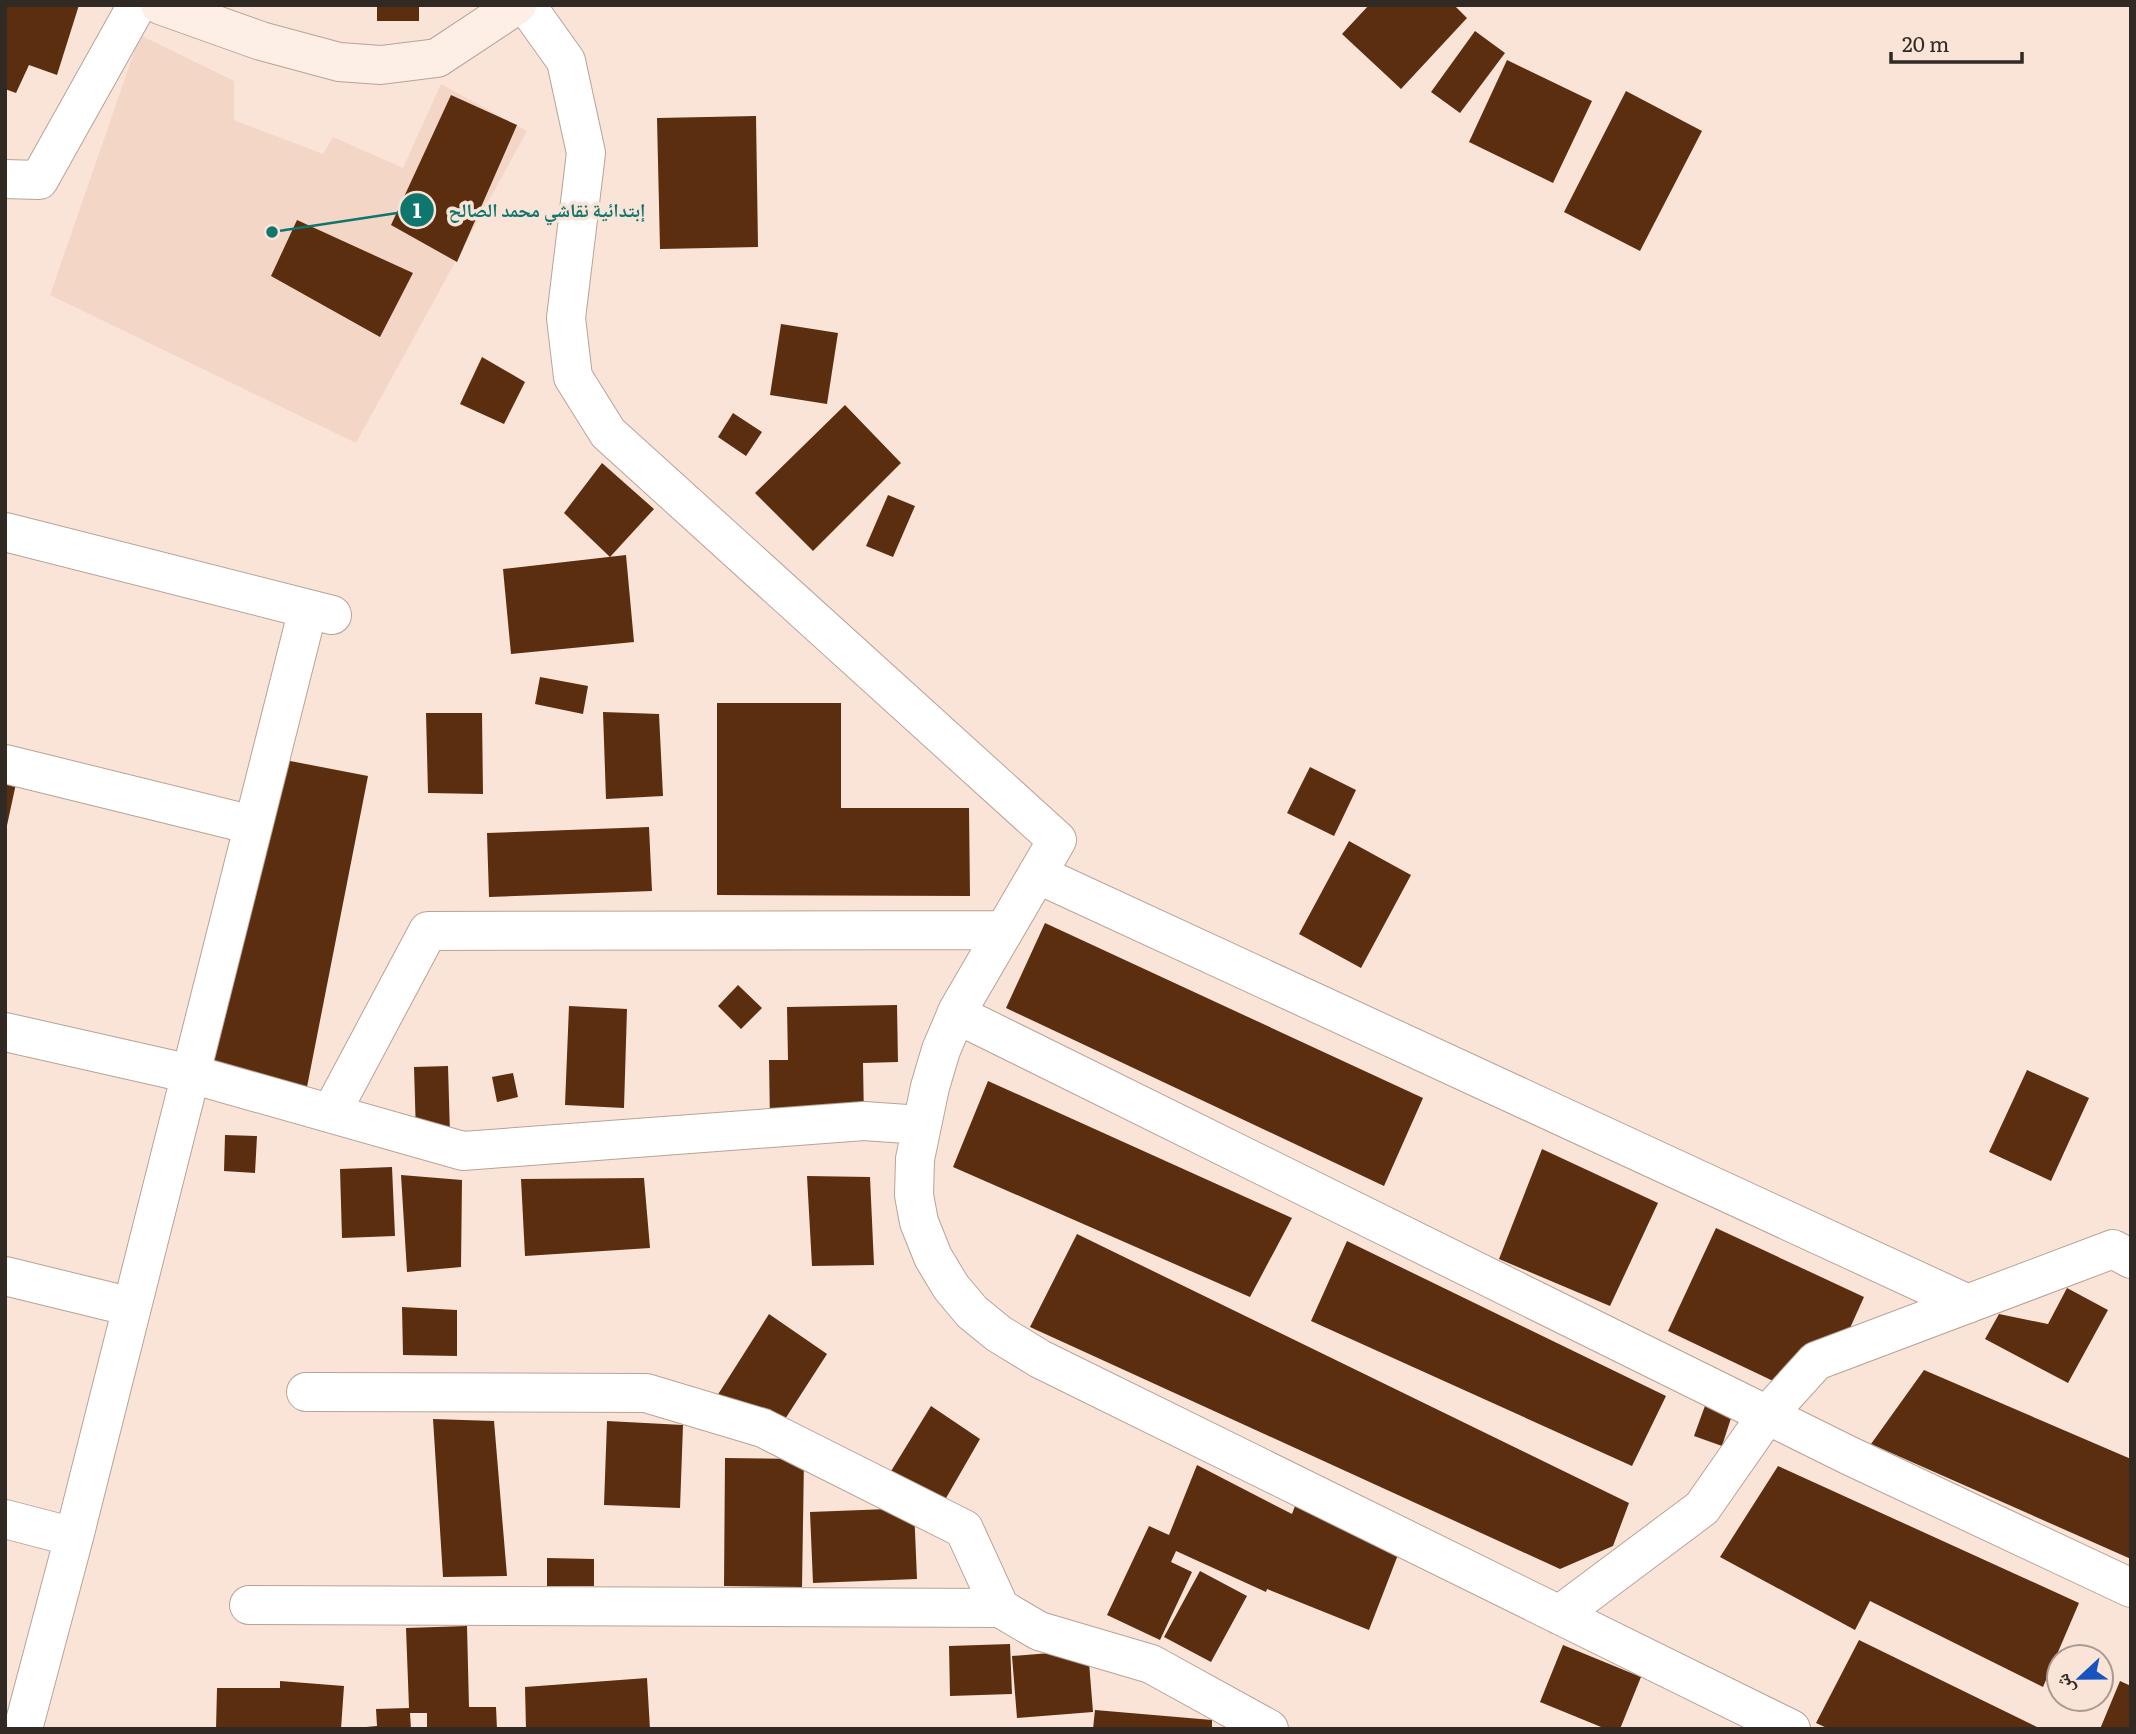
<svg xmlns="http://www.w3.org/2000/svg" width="2136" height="1734" viewBox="0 0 2136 1734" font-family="Literata,'Noto Naskh Arabic',serif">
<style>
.built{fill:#f4d6c7}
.building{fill:#5b2e10}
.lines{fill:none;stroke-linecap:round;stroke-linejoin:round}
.minor-casing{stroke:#b8a397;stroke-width:40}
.secondary-casing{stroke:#b8a397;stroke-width:40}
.minor{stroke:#fff;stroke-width:38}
.secondary{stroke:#fdeee6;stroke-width:38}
.leader{fill:none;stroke:#0f766e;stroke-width:2.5}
.callout-dot{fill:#0f766e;stroke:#fae4d7;stroke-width:2.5}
.mark-label{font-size:21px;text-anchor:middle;font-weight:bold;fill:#fff}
.callout-label{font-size:19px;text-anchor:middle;font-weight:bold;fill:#0f766e;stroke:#fae4d7;stroke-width:7;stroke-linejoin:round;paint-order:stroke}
</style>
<rect width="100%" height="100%" fill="#fae4d7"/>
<!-- built -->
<path class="built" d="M 140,35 L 234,81 L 234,120 L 323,154 L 333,137 L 403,168 L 441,84 L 527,131 L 356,443 L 50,295 Z"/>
<!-- building -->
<path class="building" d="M 5,5 L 79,5 L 57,75 L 29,65 L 16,93 L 5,89 Z
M 377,5 L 419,5 L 419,21 L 377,21 Z
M 1369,5 L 1454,5 L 1467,18 L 1401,89 L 1342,34 Z
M 1475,31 L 1505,53 L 1460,113 L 1431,92 Z
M 1507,60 L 1592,101 L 1553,183 L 1469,142 Z
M 1626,91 L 1702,131 L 1640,251 L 1564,212 Z
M 451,95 L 517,125 L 457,262 L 391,225 Z
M 756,116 L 758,247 L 660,249 L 657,118 Z
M 297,220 L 413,273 L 380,337 L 271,276 Z
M 781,324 L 838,333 L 827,404 L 770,395 Z
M 482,357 L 525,382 L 504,424 L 460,404 Z
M 845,405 L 901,463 L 813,551 L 755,493 Z
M 733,413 L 762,432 L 746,456 L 718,437 Z
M 602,463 L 654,509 L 610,557 L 564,513 Z
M 888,495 L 915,506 L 893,557 L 866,546 Z
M 626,555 L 634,642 L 511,654 L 503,569 Z
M 540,677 L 588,686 L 583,714 L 535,704 Z
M 717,703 L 841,703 L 841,808 L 969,808 L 970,896 L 717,895 Z
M 603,712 L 659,714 L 663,796 L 606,799 Z
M 426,713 L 482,713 L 483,794 L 428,793 Z
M 285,760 L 368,776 L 307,1087 L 211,1064 Z
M 1310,767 L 1356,790 L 1334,836 L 1287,813 Z
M 5,777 L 17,779 L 6,830 L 5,830 Z
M 649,827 L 652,891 L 489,897 L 487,833 Z
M 1349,841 L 1411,875 L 1361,968 L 1299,934 Z
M 1045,923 L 1423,1098 L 1384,1186 L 1006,1008 Z
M 738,985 L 762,1008 L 741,1029 L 718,1006 Z
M 897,1005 L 898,1062 L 863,1063 L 864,1121 L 770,1122 L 769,1060 L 788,1060 L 787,1007 Z
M 569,1006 L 627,1009 L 624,1108 L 565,1105 Z
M 448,1066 L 450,1134 L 416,1135 L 414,1067 Z
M 2027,1070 L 2089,1098 L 2051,1181 L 1989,1152 Z
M 513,1073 L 518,1097 L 497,1102 L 492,1077 Z
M 988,1081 L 1292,1218 L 1250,1297 L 953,1167 Z
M 225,1135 L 257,1136 L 255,1173 L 224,1171 Z
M 1542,1149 L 1658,1203 L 1610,1306 L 1499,1259 Z
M 392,1167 L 395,1236 L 342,1238 L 340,1169 Z
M 401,1175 L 462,1180 L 461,1267 L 407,1272 Z
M 807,1176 L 870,1177 L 874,1265 L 812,1266 Z
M 644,1178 L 650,1248 L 525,1256 L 521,1179 Z
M 1716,1228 L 1864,1297 L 1846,1337 L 1788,1388 L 1668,1331 Z
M 1077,1234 L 1629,1503 L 1613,1546 L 1560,1569 L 1030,1327 Z
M 1347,1241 L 1666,1396 L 1632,1466 L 1311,1321 Z
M 2067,1288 L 2108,1310 L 2068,1383 L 1985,1339 L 1999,1314 L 2048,1324 Z
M 402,1307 L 457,1310 L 457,1356 L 403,1355 Z
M 769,1314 L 827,1354 L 778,1430 L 717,1396 Z
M 1924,1370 L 2131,1459 L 2131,1559 L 1871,1444 Z
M 1706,1403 L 1733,1412 L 1722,1446 L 1694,1436 Z
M 931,1406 L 980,1439 L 938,1512 L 885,1481 Z
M 433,1419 L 494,1421 L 507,1576 L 443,1577 Z
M 607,1421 L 683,1425 L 680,1508 L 604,1505 Z
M 725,1458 L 804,1459 L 802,1587 L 724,1586 Z
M 1197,1465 L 1292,1514 L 1295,1506 L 1401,1547 L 1369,1630 L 1267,1589 L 1266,1592 L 1176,1551 L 1171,1562 L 1192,1572 L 1160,1640 L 1107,1615 L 1149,1526 L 1169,1535 Z
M 1778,1466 L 2079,1603 L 2043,1687 L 1870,1601 L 1855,1630 L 1720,1557 Z
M 914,1508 L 917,1579 L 813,1583 L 810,1512 Z
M 547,1558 L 594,1559 L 594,1586 L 547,1586 Z
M 1200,1571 L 1247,1596 L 1211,1662 L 1164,1637 Z
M 467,1626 L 469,1707 L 496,1707 L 497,1729 L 427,1729 L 427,1713 L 410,1713 L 411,1729 L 366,1729 L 366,1727 L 377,1726 L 376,1709 L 409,1708 L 406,1628 Z
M 1859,1640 L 2041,1729 L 1829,1729 L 1816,1723 Z
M 1010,1644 L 1012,1694 L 950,1696 L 949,1646 Z
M 1563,1645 L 1641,1677 L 1620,1729 L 1606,1729 L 1540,1702 Z
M 1088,1650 L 1093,1712 L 1017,1718 L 1012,1656 Z
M 647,1678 L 650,1729 L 526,1729 L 525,1687 Z
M 280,1681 L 344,1686 L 341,1729 L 216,1729 L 217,1688 L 280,1688 Z
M 2120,1681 L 2131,1686 L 2131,1729 L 2100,1729 Z
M 1095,1710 L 1212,1720 L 1212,1729 L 1093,1729 Z"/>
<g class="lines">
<defs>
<path id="minor" d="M 526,5 L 566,61 L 586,153 L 566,318 L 573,377 L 608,433 L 1057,840 L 958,1010 L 941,1050 L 930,1087 L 915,1159 L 914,1195 L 919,1222 L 933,1257 L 951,1287 L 972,1312 L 999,1334 L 1040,1359 L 1791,1729
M 5,179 L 39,180 L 137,5
M 5,532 L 332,615
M 5,764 L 253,825
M 1037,874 L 1968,1304
M 956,1014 L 1850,1456 L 2131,1588
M 5,1032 L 191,1074 L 463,1151 L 864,1121 L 921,1125
M 331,1113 L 428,931 L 1004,930
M 5,1276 L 132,1307
M 306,1392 L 646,1393 L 763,1428 L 964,1529 L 1000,1608 L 1039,1631 L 1151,1664 L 1269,1729
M 5,1519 L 74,1537
M 249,1605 L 1000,1608
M 1559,1615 L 1702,1508 L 1767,1415 L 1816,1361 L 2113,1249 L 2131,1259
M 23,1729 L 74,1537 L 308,609"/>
<path id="secondary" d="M 160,5 L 261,41 L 339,62 L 381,65 L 437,58 L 517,5"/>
</defs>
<!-- minor casing -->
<use href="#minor" class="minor-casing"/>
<!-- secondary casing -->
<use href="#secondary" class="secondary-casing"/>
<!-- minor -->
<use href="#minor" class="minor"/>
<!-- secondary -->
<use href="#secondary" class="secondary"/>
</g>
<!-- callouts -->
<path class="leader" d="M272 232L417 210"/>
<g class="callout-dot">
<circle cx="272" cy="232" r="7"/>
<circle cx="417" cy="210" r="18"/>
</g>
<g class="mark-label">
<text x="417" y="218">1</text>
</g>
<g class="callout-label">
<text x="547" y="217">إبتدائية نقاشي محمد الصالح</text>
</g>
<!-- border -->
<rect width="2136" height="1734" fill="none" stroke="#312924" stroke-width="14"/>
<!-- north arrow -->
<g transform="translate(2080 1678) rotate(248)"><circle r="33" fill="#fae4d7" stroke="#aa998f" stroke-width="2"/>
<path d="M0-5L12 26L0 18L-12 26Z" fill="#1854bf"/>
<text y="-10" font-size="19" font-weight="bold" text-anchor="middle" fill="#312924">ش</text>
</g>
<!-- scale -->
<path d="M1891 52v10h131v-10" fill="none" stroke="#312924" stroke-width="3.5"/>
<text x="1902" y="52" font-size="21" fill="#312924" stroke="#fae4d7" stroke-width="5" paint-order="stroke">20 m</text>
</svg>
